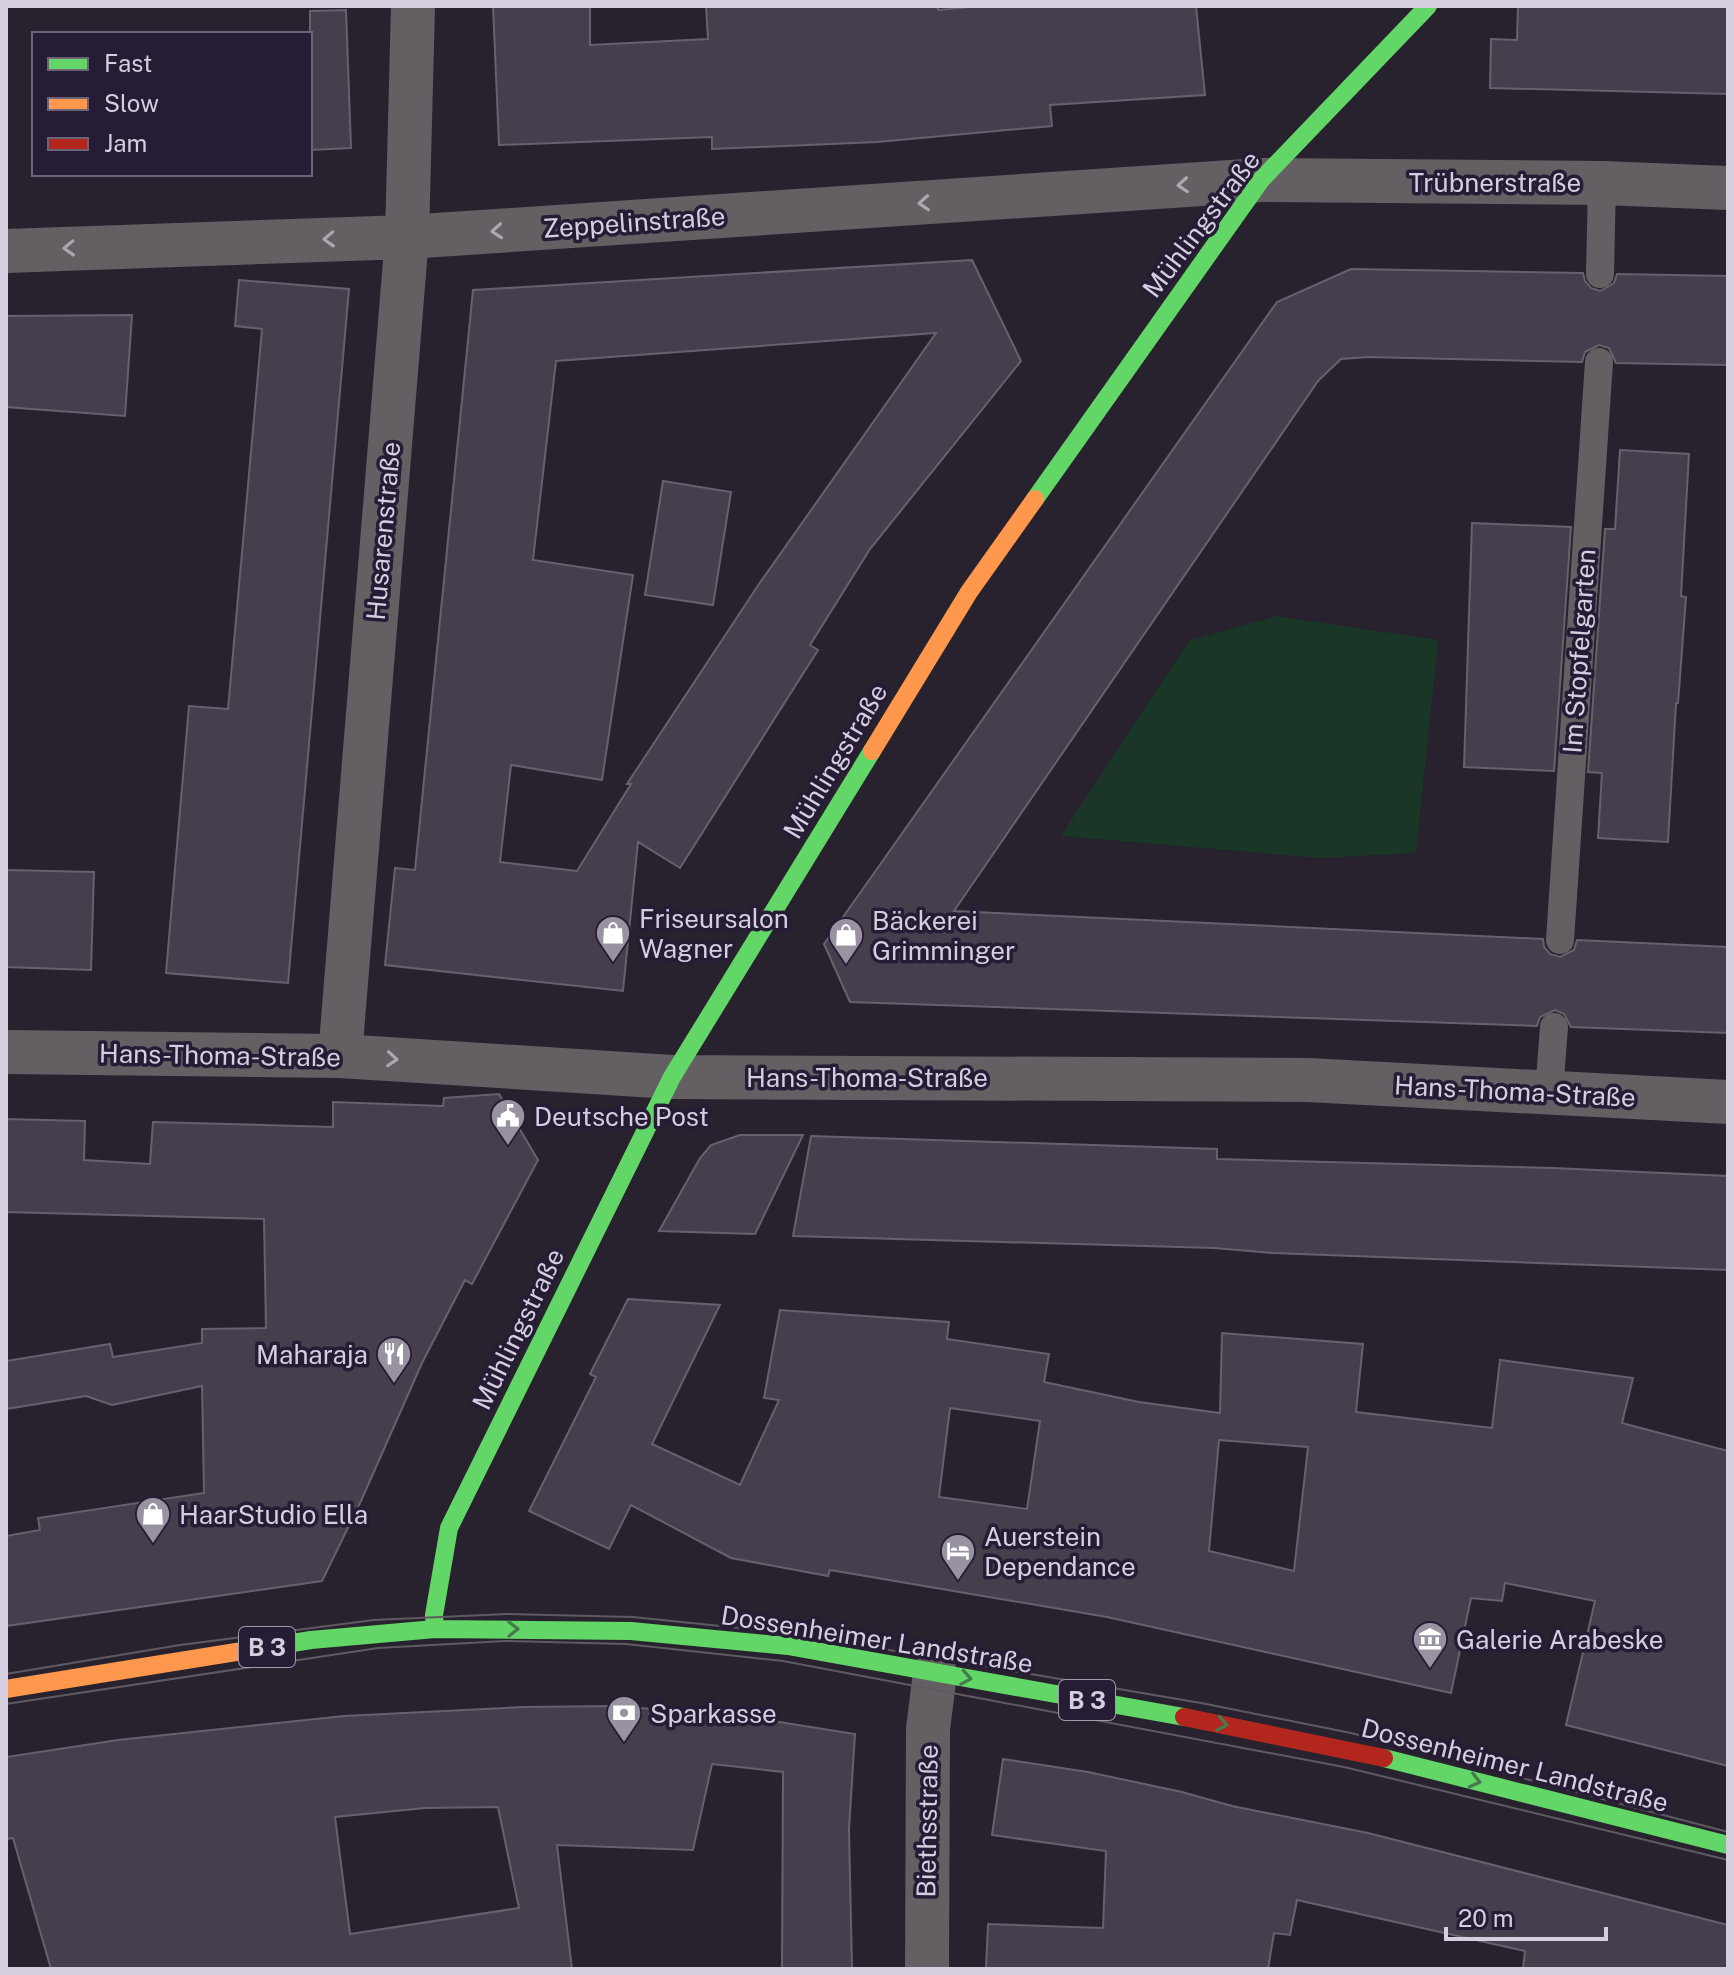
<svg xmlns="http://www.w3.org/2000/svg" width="1734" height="1975" viewBox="0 0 1734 1975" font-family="'Public Sans',sans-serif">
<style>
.green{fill:#1a3626}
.building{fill:#463e4d;stroke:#67616d;stroke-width:2;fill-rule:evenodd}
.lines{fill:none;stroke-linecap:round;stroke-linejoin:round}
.lane{stroke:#645f62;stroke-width:28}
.street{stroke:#645f62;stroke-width:44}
.fast{stroke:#63d668;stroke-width:18}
.slow{stroke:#ff974d;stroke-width:18}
.jam{stroke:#b3261e;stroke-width:18}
.tram{stroke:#5f5a61;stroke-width:2}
.oneway{stroke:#ada7b3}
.oneway2{stroke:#45794e}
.labels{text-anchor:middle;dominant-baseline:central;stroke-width:7;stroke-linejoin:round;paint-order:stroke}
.shield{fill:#271c35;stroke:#a199ac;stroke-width:2}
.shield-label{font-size:24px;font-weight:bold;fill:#d5cedf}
.street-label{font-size:26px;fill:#d5cedf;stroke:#271c35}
.poi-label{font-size:26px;fill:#d5cedf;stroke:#271c35;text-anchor:start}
</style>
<rect width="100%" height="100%" fill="#28222f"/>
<!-- green -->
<path class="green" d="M 1276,616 L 1438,640 L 1416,853 L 1321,858 L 1061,836 L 1189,641 Z"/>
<!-- building -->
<path class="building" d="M 493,6 L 590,6 L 590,45 L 708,39 L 706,6 L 938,6 L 938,10 L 981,6 L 1196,6 L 1205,95 L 1050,105 L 1052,126 L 877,142 L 712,149 L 712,137 L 499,145 Z
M 1518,6 L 1728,6 L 1728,94 L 1490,88 L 1491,39 L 1517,40 Z
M 346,10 L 351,148 L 310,150 L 310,11 Z
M 972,260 L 1021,361 L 870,549 L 810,645 L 818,650 L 680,868 L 638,842 L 623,991 L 385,965 L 395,868 L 415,870 L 473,290 ZM 936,333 L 759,584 L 627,784 L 631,784 L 577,871 L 500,862 L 511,765 L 602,780 L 633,575 L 533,560 L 556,361 Z
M 1351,269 L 1583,273 L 1585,281 L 1591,288 L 1600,291 L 1614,283 L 1617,274 L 1728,276 L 1728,365 L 1616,363 L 1609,348 L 1599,345 L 1585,352 L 1582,362 L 1368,357 L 1341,359 L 1318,381 L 954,911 L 1543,939 L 1544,947 L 1550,954 L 1560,957 L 1574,950 L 1577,940 L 1728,947 L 1728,1033 L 1571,1027 L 1564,1014 L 1555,1010 L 1540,1017 L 1537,1026 L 850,1002 L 824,944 L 1277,302 Z
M 239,280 L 349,289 L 288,983 L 166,973 L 189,706 L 228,709 L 262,329 L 235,326 Z
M 132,315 L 125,416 L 6,407 L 6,316 Z
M 1620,450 L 1689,454 L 1681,596 L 1686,597 L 1678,703 L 1676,703 L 1668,842 L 1598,838 L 1602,773 L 1588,772 L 1605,529 L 1615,529 Z
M 663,481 L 731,492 L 713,605 L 645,595 Z
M 1472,523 L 1571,527 L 1554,771 L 1464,767 Z
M 6,870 L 94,872 L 91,970 L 6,967 Z
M 499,1094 L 538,1160 L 472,1284 L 465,1280 L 422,1363 L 361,1501 L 322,1581 L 6,1626 L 6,1536 L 40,1530 L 38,1518 L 204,1493 L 202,1386 L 112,1405 L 86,1396 L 6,1409 L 6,1361 L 110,1344 L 113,1357 L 202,1343 L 202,1329 L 266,1328 L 264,1219 L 6,1212 L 6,1119 L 85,1121 L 84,1160 L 150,1164 L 153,1122 L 333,1127 L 333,1102 L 443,1106 L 444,1098 Z
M 740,1135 L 803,1135 L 755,1234 L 659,1231 L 700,1158 L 711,1145 Z
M 811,1136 L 1217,1149 L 1217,1159 L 1553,1168 L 1728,1176 L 1728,1270 L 1273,1253 L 1214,1248 L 793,1236 Z
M 628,1299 L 720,1305 L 652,1444 L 740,1485 L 779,1400 L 764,1398 L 780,1310 L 949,1322 L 947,1339 L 1049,1354 L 1044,1382 L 1139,1402 L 1220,1413 L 1222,1333 L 1363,1344 L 1356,1412 L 1492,1428 L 1500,1360 L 1633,1378 L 1622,1423 L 1728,1451 L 1728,1766 L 1566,1725 L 1595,1601 L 1505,1583 L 1502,1601 L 1471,1598 L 1451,1693 L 1107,1617 L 830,1570 L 828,1576 L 731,1558 L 631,1505 L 609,1549 L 529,1511 L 596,1377 L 590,1374 ZM 950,1408 L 1040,1421 L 1027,1509 L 939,1497 ZM 1219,1440 L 1308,1447 L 1294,1571 L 1209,1551 Z
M 616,1706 L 747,1717 L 855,1734 L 849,1829 L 852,1969 L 782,1969 L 783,1772 L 712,1764 L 693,1850 L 557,1845 L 572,1969 L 51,1969 L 13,1838 L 6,1839 L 6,1757 L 118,1740 L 344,1716 L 523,1707 ZM 498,1807 L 519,1908 L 350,1934 L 335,1817 L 425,1808 Z
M 1003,1759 L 1088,1772 L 1182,1792 L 1232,1806 L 1368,1833 L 1728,1925 L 1728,1969 L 1523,1969 L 1525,1951 L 1297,1900 L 1290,1935 L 1274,1933 L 1268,1969 L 986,1969 L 988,1924 L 1103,1928 L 1106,1851 L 992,1835 Z"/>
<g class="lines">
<!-- lane -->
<path class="lane" d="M 1600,274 L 1602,183
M 1560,940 L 1599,362
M 1549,1092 L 1554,1027"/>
<!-- street -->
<path class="street" d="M 6,251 L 407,237 L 1261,180 L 1602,183 L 1728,188
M 6,1052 L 340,1056 L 672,1077 L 1308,1080 L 1728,1102
M 340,1056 L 407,237 L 413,6
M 927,1969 L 928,1729 L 935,1673"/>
<!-- fast -->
<path class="fast" d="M 1035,499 L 1261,180 L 1428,6
M 435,1629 L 434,1615 L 449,1528 L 672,1077 L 872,751
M 255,1649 L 311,1640 L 435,1629 L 631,1631 L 788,1646 L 1184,1717
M 1384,1758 L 1728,1845"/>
<!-- slow -->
<path class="slow" d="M 872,751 L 969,592 L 1035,499
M 6,1689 L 255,1649"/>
<!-- jam -->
<path class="jam" d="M 1184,1717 L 1384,1758"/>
<!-- tram -->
<path class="tram" d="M 6,1674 L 180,1645 L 374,1620 L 507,1614 L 633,1617 L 789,1633 L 1201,1703 L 1351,1733 L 1728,1832
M 6,1704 L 378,1648 L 505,1641 L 626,1644 L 783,1661 L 1344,1767 L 1728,1860"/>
</g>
<!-- one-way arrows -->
<defs><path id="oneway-chevron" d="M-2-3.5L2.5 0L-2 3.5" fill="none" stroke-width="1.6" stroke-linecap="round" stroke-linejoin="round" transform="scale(2)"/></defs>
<g class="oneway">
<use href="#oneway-chevron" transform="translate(1183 185) rotate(176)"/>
<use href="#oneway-chevron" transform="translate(924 203) rotate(176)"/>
<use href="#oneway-chevron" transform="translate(497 231) rotate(176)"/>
<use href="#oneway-chevron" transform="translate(329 239) rotate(178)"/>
<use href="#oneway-chevron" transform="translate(69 248) rotate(178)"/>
<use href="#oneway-chevron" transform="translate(392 1059) rotate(4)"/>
</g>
<g class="oneway2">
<use href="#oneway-chevron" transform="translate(513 1629)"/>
<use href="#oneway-chevron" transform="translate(966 1678) rotate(10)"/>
<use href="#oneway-chevron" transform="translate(1222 1724) rotate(11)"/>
<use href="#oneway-chevron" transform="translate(1475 1781) rotate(14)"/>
</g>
<!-- icons -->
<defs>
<symbol id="shop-pin" viewBox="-11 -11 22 30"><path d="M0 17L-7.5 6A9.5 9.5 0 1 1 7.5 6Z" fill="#9892a1" stroke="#271c35"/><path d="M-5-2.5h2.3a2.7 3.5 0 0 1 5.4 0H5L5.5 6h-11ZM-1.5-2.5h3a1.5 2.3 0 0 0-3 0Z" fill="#fff"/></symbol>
<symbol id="civic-pin" viewBox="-11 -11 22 30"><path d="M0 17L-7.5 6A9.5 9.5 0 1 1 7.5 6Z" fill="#9892a1" stroke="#271c35"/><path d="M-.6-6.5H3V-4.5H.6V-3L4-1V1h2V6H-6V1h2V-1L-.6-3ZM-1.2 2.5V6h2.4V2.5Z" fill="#fff"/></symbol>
<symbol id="restaurant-pin" viewBox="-11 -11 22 30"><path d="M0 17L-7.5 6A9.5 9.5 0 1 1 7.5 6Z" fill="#9892a1" stroke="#271c35"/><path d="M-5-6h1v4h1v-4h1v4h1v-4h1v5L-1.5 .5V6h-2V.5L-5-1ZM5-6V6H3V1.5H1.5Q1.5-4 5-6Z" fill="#fff"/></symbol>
<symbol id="hotel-pin" viewBox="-11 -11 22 30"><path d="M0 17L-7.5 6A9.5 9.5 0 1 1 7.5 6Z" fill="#9892a1" stroke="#271c35"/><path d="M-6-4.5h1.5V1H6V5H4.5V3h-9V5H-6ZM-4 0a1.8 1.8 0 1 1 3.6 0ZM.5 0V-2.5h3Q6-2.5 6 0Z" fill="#fff"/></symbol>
<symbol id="museum-pin" viewBox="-11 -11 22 30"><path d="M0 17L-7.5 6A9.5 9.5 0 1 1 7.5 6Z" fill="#9892a1" stroke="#271c35"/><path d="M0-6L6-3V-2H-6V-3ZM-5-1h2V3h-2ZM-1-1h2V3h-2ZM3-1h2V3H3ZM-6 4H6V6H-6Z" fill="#fff"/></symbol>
<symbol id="bank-pin" viewBox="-11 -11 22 30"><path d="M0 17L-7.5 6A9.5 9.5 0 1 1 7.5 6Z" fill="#9892a1" stroke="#271c35"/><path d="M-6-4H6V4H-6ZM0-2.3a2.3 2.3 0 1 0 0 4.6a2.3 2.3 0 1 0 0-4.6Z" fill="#fff"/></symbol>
</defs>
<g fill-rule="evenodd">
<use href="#shop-pin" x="593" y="913" width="40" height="54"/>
<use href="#shop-pin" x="826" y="915" width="40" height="54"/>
<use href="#civic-pin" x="488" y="1096" width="40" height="54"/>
<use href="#restaurant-pin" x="374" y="1334" width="40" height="54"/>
<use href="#shop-pin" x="133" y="1494" width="40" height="54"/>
<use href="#hotel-pin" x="938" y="1531" width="40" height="54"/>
<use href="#museum-pin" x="1410" y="1619" width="40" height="54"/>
<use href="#bank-pin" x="604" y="1693" width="40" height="54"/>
</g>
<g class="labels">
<!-- shield labels -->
<g class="shield">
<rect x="239" y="1627" width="56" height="40" rx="6"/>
<rect x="1059" y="1680" width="56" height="40" rx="6"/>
</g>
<g class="shield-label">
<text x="267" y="1647">B 3</text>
<text x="1087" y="1700">B 3</text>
</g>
<!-- street labels -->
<g class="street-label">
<text x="1495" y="182">Trübnerstraße</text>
<text transform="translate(634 222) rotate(-4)">Zeppelinstraße</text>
<text transform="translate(1201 224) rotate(-53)">Mühlingstraße</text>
<text transform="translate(383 531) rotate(-85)">Husarenstraße</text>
<text transform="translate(1579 651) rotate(-86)">Im Stopfelgarten</text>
<text transform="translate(835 761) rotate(-59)">Mühlingstraße</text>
<text transform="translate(220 1055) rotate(1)">Hans-Thoma-Straße</text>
<text x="867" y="1077">Hans-Thoma-Straße</text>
<text transform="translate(1515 1091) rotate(3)">Hans-Thoma-Straße</text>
<text transform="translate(518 1329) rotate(-64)">Mühlingstraße</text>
<text transform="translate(877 1639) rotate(9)">Dossenheimer Landstraße</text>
<text transform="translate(1515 1765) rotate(14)">Dossenheimer Landstraße</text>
<text transform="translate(927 1821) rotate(-89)">Biethsstraße</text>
</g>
<!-- poi labels -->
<g class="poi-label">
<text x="639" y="918">Friseursalon<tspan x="639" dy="30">Wagner</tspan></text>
<text x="872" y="920">Bäckerei<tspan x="872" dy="30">Grimminger</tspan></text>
<text x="534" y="1116">Deutsche Post</text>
<text x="368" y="1354" text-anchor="end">Maharaja</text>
<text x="179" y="1514">HaarStudio Ella</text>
<text x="984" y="1536">Auerstein<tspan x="984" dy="30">Dependance</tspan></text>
<text x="1456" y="1639">Galerie Arabeske</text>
<text x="650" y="1713">Sparkasse</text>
</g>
</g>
<!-- border -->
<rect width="1734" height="1975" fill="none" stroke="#d5cedf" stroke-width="16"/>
<!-- legend -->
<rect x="32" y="32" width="280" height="144" fill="#271c35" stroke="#6d6379" stroke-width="2"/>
<rect x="48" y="58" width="40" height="12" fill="#63d668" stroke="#6d6379" stroke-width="2"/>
<text x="104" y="72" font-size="24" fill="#d5cedf">Fast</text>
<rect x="48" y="98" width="40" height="12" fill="#ff974d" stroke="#6d6379" stroke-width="2"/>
<text x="104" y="112" font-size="24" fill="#d5cedf">Slow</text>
<rect x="48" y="138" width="40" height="12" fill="#b3261e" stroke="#6d6379" stroke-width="2"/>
<text x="104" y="152" font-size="24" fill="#d5cedf">Jam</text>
<!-- scale -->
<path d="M1446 1927v12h160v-12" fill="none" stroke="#d5cedf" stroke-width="4"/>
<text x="1458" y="1927" font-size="24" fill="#d5cedf" stroke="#271c35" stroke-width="6" paint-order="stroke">20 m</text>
</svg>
